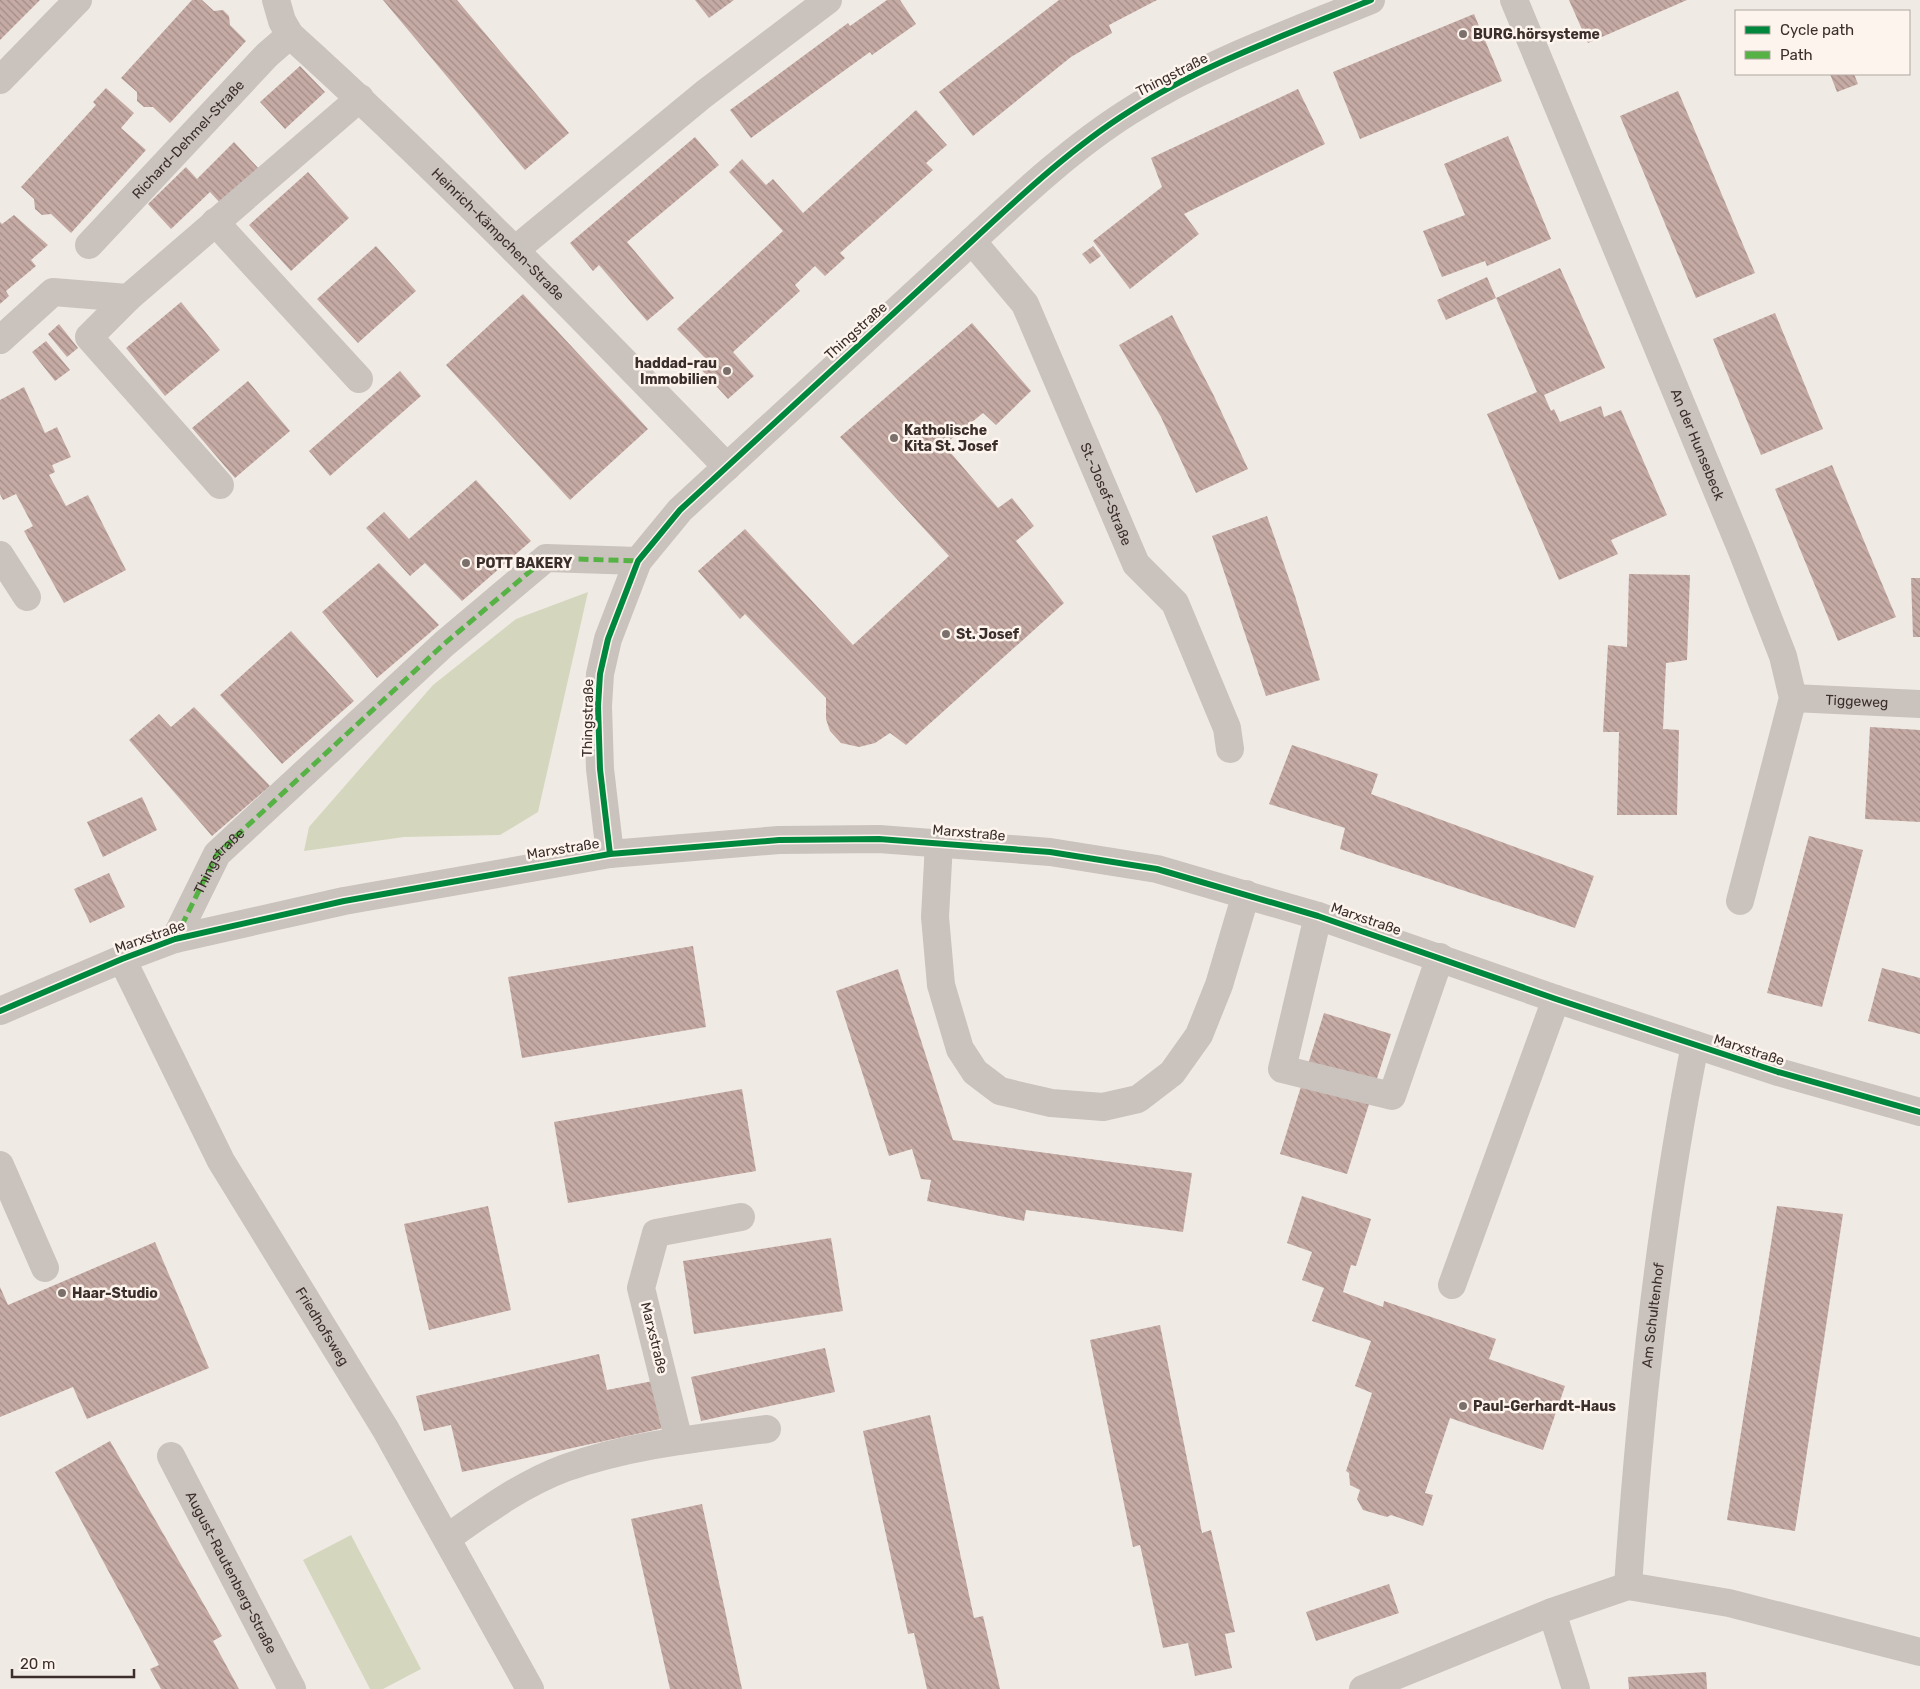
<svg xmlns="http://www.w3.org/2000/svg" width="1920" height="1689" viewBox="0 0 1920 1689" font-family="Rubik,sans-serif">
<style>
.park{fill:#d4d7bd}
.building{fill:url(#building-back-hatch)}
.lines{fill:none;stroke-linecap:round;stroke-linejoin:round}
.minor{stroke:#cac2bd;stroke-width:28}
.quiet{stroke:#57b246;stroke-width:5;stroke-dasharray:10 5;stroke-linecap:butt}
.cycleway-casing{stroke:#fcf4ed;stroke-width:9}
.cycleway{stroke:#00873e;stroke-width:6}
.poi-dot{fill:#7b706b;stroke:#fcf4ed;stroke-width:2}
.labels{text-anchor:middle;dominant-baseline:central;stroke-width:5;stroke-linejoin:round;paint-order:stroke}
.poi-label{font-size:14px;font-weight:bold;fill:#3c2e2a;stroke:#fcf4ed;text-anchor:start}
.street-label{font-size:14px;fill:#3c2e2a;stroke:#fcf4ed}
</style>
<defs>
<pattern id="building-back-hatch" width="6" height="6" patternUnits="userSpaceOnUse" patternTransform="scale(1.25)"><rect width="6" height="6" fill="#c6aba5"/><path d="M-1 5l2 2M0 0l6 6M5-1l2 2" fill="none" stroke="#a28c87"/></pattern>
</defs>
<rect width="100%" height="100%" fill="#f0eae5"/>
<!-- park -->
<path class="park" d="M 588,592 L 538,812 L 500,835 L 404,837 L 304,851 L 309,827 L 433,685 L 516,619 Z
M 351,1535 L 421,1669 L 383,1689 L 370,1689 L 303,1560 Z"/>
<!-- building -->
<path class="building" d="M 0,0 L 40,0 L 0,40 Z
M 192,0 L 202,0 L 214,11 L 223,10 L 229,16 L 230,25 L 246,41 L 170,123 L 153,107 L 144,107 L 137,101 L 137,92 L 121,78 Z
M 383,0 L 457,0 L 569,133 L 525,170 Z
M 695,0 L 734,0 L 709,18 Z
M 887,0 L 900,0 L 916,24 L 872,55 L 870,52 L 751,138 L 730,110 L 848,23 L 850,26 Z
M 1059,0 L 1157,0 L 1109,25 L 1112,33 L 1071,57 L 973,136 L 939,92 Z
M 1569,0 L 1687,0 L 1588,43 Z
M 1474,14 L 1502,81 L 1360,139 L 1333,72 Z
M 300,66 L 325,92 L 285,129 L 260,102 Z
M 1830,74 L 1854,74 L 1858,84 L 1837,92 Z
M 106,88 L 134,113 L 121,128 L 146,150 L 71,233 L 51,214 L 42,215 L 35,209 L 34,199 L 21,187 L 96,105 L 93,102 Z
M 1298,89 L 1325,144 L 1184,214 L 1199,234 L 1130,289 L 1093,241 L 1162,187 L 1151,158 Z
M 1678,91 L 1755,273 L 1696,298 L 1620,116 Z
M 916,110 L 947,145 L 926,163 L 933,170 L 840,253 L 845,258 L 825,276 L 815,266 L 795,285 L 800,291 L 733,352 L 754,376 L 728,399 L 698,366 L 706,359 L 677,329 L 783,231 L 729,172 L 742,159 L 766,185 L 773,179 L 803,213 Z
M 1508,136 L 1551,239 L 1487,266 L 1485,261 L 1442,277 L 1423,231 L 1465,215 L 1444,164 Z
M 695,137 L 719,165 L 627,242 L 674,298 L 647,321 L 599,265 L 593,271 L 570,243 Z
M 234,142 L 259,169 L 221,204 L 210,192 L 171,229 L 148,204 L 186,167 L 197,179 Z
M 308,172 L 349,218 L 291,271 L 249,225 Z
M 14,215 L 48,245 L 31,260 L 36,266 L 6,291 L 9,296 L 0,304 L 0,222 L 2,224 Z
M 376,246 L 416,291 L 358,343 L 317,299 Z
M 1093,246 L 1101,256 L 1090,264 L 1082,254 Z
M 1560,268 L 1605,368 L 1544,395 L 1551,411 L 1554,409 L 1560,422 L 1601,406 L 1604,417 L 1621,410 L 1667,515 L 1611,540 L 1618,554 L 1559,580 L 1487,414 L 1537,392 L 1496,298 Z
M 1487,277 L 1496,298 L 1446,320 L 1437,300 Z
M 523,294 L 648,429 L 570,500 L 446,365 Z
M 181,302 L 220,350 L 165,396 L 126,348 Z
M 1775,313 L 1823,429 L 1761,455 L 1713,339 Z
M 1172,315 L 1213,394 L 1248,469 L 1196,493 L 1161,417 L 1119,345 Z
M 972,323 L 1031,391 L 996,425 L 983,413 L 944,445 L 998,508 L 1012,498 L 1034,526 L 1016,541 L 1064,603 L 906,745 L 890,733 L 875,743 L 859,747 L 841,743 L 830,731 L 826,719 L 826,698 L 745,614 L 740,619 L 698,571 L 745,529 L 853,645 L 949,556 L 840,437 Z
M 59,324 L 78,348 L 67,357 L 48,334 Z
M 46,341 L 70,370 L 55,381 L 32,352 Z
M 400,371 L 421,396 L 330,476 L 309,451 Z
M 248,381 L 290,431 L 235,478 L 192,428 Z
M 24,387 L 45,433 L 57,427 L 71,457 L 52,465 L 55,472 L 49,475 L 66,506 L 88,495 L 126,570 L 64,603 L 24,531 L 33,526 L 16,494 L 3,500 L 0,494 L 0,400 Z
M 1832,465 L 1896,617 L 1838,641 L 1775,489 Z
M 476,480 L 531,541 L 462,601 L 425,563 L 410,576 L 366,528 L 384,512 L 409,539 Z
M 1267,516 L 1295,596 L 1320,680 L 1266,696 L 1212,536 Z
M 379,563 L 439,625 L 377,678 L 322,612 Z
M 1629,574 L 1690,575 L 1687,660 L 1666,663 L 1663,729 L 1679,730 L 1677,815 L 1617,815 L 1619,732 L 1603,732 L 1608,645 L 1627,647 Z
M 1911,578 L 1920,578 L 1920,637 L 1913,637 Z
M 291,631 L 354,701 L 282,764 L 220,695 Z
M 194,707 L 270,786 L 212,836 L 129,740 L 159,714 L 171,727 Z
M 1870,727 L 1920,730 L 1920,822 L 1865,819 Z
M 1292,745 L 1378,774 L 1371,794 L 1594,876 L 1575,928 L 1340,849 L 1345,828 L 1269,804 Z
M 142,797 L 157,830 L 103,857 L 87,822 Z
M 1809,836 L 1863,850 L 1822,1007 L 1767,993 Z
M 109,873 L 125,907 L 90,923 L 74,889 Z
M 693,946 L 706,1027 L 522,1058 L 508,977 Z
M 1882,968 L 1920,978 L 1920,1034 L 1868,1021 Z
M 898,969 L 953,1140 L 1192,1173 L 1183,1232 L 1026,1210 L 1024,1221 L 927,1201 L 931,1180 L 921,1179 L 912,1149 L 889,1156 L 836,991 Z
M 1324,1013 L 1391,1034 L 1347,1174 L 1280,1154 Z
M 742,1089 L 756,1171 L 568,1203 L 554,1122 Z
M 1302,1196 L 1371,1219 L 1356,1266 L 1351,1265 L 1343,1292 L 1383,1307 L 1384,1301 L 1496,1339 L 1489,1359 L 1565,1386 L 1543,1450 L 1450,1418 L 1425,1493 L 1433,1495 L 1423,1526 L 1391,1515 L 1387,1517 L 1363,1510 L 1357,1499 L 1360,1490 L 1350,1485 L 1349,1473 L 1346,1471 L 1372,1393 L 1355,1386 L 1371,1341 L 1312,1321 L 1324,1288 L 1302,1280 L 1312,1252 L 1287,1243 Z
M 488,1206 L 511,1310 L 429,1330 L 404,1224 Z
M 1777,1206 L 1843,1214 L 1795,1531 L 1727,1520 Z
M 831,1238 L 843,1311 L 694,1334 L 683,1261 Z
M 155,1242 L 209,1368 L 87,1419 L 73,1387 L 0,1417 L 0,1287 L 8,1305 Z
M 1160,1325 L 1202,1533 L 1211,1530 L 1235,1632 L 1225,1634 L 1232,1668 L 1195,1676 L 1188,1643 L 1163,1648 L 1140,1545 L 1133,1547 L 1090,1340 Z
M 825,1348 L 835,1392 L 701,1421 L 691,1377 Z
M 599,1354 L 607,1390 L 653,1381 L 664,1428 L 462,1472 L 451,1425 L 424,1431 L 416,1396 Z
M 930,1415 L 974,1618 L 983,1616 L 1000,1689 L 927,1689 L 914,1633 L 908,1634 L 863,1431 Z
M 110,1441 L 222,1636 L 213,1641 L 239,1689 L 161,1689 L 150,1669 L 159,1665 L 55,1472 Z
M 702,1504 L 742,1689 L 670,1689 L 631,1519 Z
M 1389,1584 L 1399,1613 L 1316,1641 L 1306,1612 Z
M 1706,1672 L 1707,1689 L 1629,1689 L 1628,1677 Z"/>
<g class="lines">
<!-- minor -->
<g class="minor">
<path id="s1" d="M 276,0 L 282,21 L 290,35 C 442,172 584,320 727,467"/>
<path id="s2" d="M 1514,0 L 1742,551 L 1783,656 L 1793,698 L 1740,901"/>
<path d="M 0,80 L 78,0"/>
<path d="M 215,222 L 359,379"/>
<path id="s3" d="M 972,241 L 1025,304 L 1136,564 L 1175,603 L 1227,728 L 1230,749"/>
<path id="s4" d="M 89,245 L 267,55 L 290,35"/>
<path d="M 515,250 L 704,94 L 828,0"/>
<path d="M 128,298 L 89,337 L 220,485"/>
<path d="M 0,340 L 53,292 L 128,298 L 360,98"/>
<path d="M 0,555 L 27,597"/>
<path id="s5" d="M 1793,698 L 1920,704"/>
<path d="M 939,843 L 935,917 L 941,985 L 960,1049 L 975,1072 L 1000,1091 L 1051,1103 L 1103,1107 L 1138,1099 L 1172,1073 L 1199,1035 L 1219,985 L 1246,894"/>
<path d="M 610,854 L 600,769 L 598,706 L 600,674 L 608,639 L 638,561 L 680,510 C 768,428 857,347 946,265 C 1004,212 1063,153 1130,111 C 1203,64 1291,33 1371,0"/>
<path d="M 1318,916 L 1282,1069 L 1392,1096 L 1440,957"/>
<path d="M 175,939 L 217,854 L 444,644 L 546,558 L 638,561"/>
<path id="s6" d="M 122,959 L 221,1161 L 386,1430 L 530,1689"/>
<path d="M 0,1011 L 122,959 L 175,939 L 344,901 L 610,854 L 779,840 L 879,839 L 1050,852 L 1157,869 L 1318,916 L 1556,999 L 1778,1072 L 1920,1112"/>
<path d="M 0,1165 L 45,1268"/>
<path d="M 1452,1285 L 1556,999"/>
<path d="M 679,1441 L 641,1288 L 656,1233 L 741,1217"/>
<path id="s7" d="M 171,1456 L 292,1689"/>
<path d="M 447,1538 C 484,1512 522,1484 565,1468 C 630,1445 699,1438 767,1429"/>
<path id="s8" d="M 1628,1586 C 1640,1405 1659,1224 1695,1045"/>
<path d="M 1552,1612 L 1576,1689"/>
<path d="M 1363,1689 L 1552,1612 L 1628,1586 L 1729,1603 L 1920,1652"/>
</g>
<!-- quiet -->
<path class="quiet" id="s9" d="M 175,939 L 217,854 L 444,644 L 546,558 L 638,561"/>
<defs>
<path id="cycleway" d="M 610,854 L 600,769 L 598,706 L 600,674 L 608,639 L 638,561 L 680,510 C 768,428 857,347 946,265 C 1004,212 1063,153 1130,111 C 1203,64 1291,33 1371,0
M 0,1011 L 122,959 L 175,939 L 344,901 L 610,854 L 779,840 L 879,839 L 1050,852 L 1157,869 L 1318,916 L 1556,999 L 1778,1072 L 1920,1112"/>
</defs>
<!-- cycleway casing -->
<use href="#cycleway" class="cycleway-casing"/>
<!-- cycleway -->
<use href="#cycleway" class="cycleway"/>
</g>
<!-- markers -->
<g class="poi-dot">
<circle cx="1463" cy="34" r="5"/>
<circle cx="727" cy="371" r="5"/>
<circle cx="894" cy="438" r="5"/>
<circle cx="466" cy="563" r="5"/>
<circle cx="946" cy="634" r="5"/>
<circle cx="62" cy="1293" r="5"/>
<circle cx="1463" cy="1406" r="5"/>
</g>
<g class="labels">
<!-- poi labels -->
<g class="poi-label">
<text x="1473" y="34">BURG.hörsysteme</text>
<text x="717" y="363" text-anchor="end">haddad-rau<tspan x="717" dy="16">Immobilien</tspan></text>
<text x="904" y="430">Katholische<tspan x="904" dy="16">Kita St. Josef</tspan></text>
<text x="476" y="563">POTT BAKERY</text>
<text x="956" y="634">St. Josef</text>
<text x="72" y="1293">Haar-Studio</text>
<text x="1473" y="1406">Paul-Gerhardt-Haus</text>
</g>
<!-- street labels -->
<g class="street-label">
<text transform="translate(1172 75) rotate(-27)">Thingstraße</text>
<text stroke="none"><textPath href="#s4" startOffset="145">Richard-Dehmel-Straße</textPath></text>
<text stroke="none"><textPath href="#s1" startOffset="326">Heinrich-Kämpchen-Straße</textPath></text>
<text transform="translate(856 331) rotate(-42)">Thingstraße</text>
<text stroke="none"><textPath href="#s2" startOffset="481">An der Hunsebeck</textPath></text>
<text stroke="none"><textPath href="#s3" startOffset="289">St.-Josef-Straße</textPath></text>
<text stroke="none"><textPath href="#s5" startOffset="64">Tiggeweg</textPath></text>
<text transform="translate(588 718) rotate(-89)">Thingstraße</text>
<text transform="translate(969 833) rotate(5)">Marxstraße</text>
<text transform="translate(563 849) rotate(-9)">Marxstraße</text>
<text stroke="none"><textPath href="#s9" startOffset="90">Thingstraße</textPath></text>
<text transform="translate(1366 919) rotate(19)">Marxstraße</text>
<text transform="translate(150 937) rotate(-19)">Marxstraße</text>
<text transform="translate(1749 1050) rotate(18)">Marxstraße</text>
<text stroke="none"><textPath href="#s8" startOffset="272">Am Schultenhof</textPath></text>
<text stroke="none"><textPath href="#s6" startOffset="419">Friedhofsweg</textPath></text>
<text transform="translate(654 1338) rotate(76)">Marxstraße</text>
<text stroke="none"><textPath href="#s7" startOffset="131">August-Rautenberg-Straße</textPath></text>
</g>
</g>
<!-- legend -->
<rect x="1735" y="10" width="175" height="65" fill="#fcf4ed" stroke="#afa59f"/>
<rect x="1745" y="26" width="25" height="8" fill="#00873e" stroke="#afa59f"/>
<text x="1780" y="35" font-size="15" fill="#3c2e2a">Cycle path</text>
<rect x="1745" y="51" width="25" height="8" fill="#57b246" stroke="#afa59f"/>
<text x="1780" y="60" font-size="15" fill="#3c2e2a">Path</text>
<!-- scale -->
<path d="M12 1669v8h122v-8" fill="none" stroke="#3c2e2a" stroke-width="2.5"/>
<text x="20" y="1669" font-size="15" fill="#3c2e2a" stroke="#fcf4ed" stroke-width="4" paint-order="stroke">20 m</text>
</svg>
